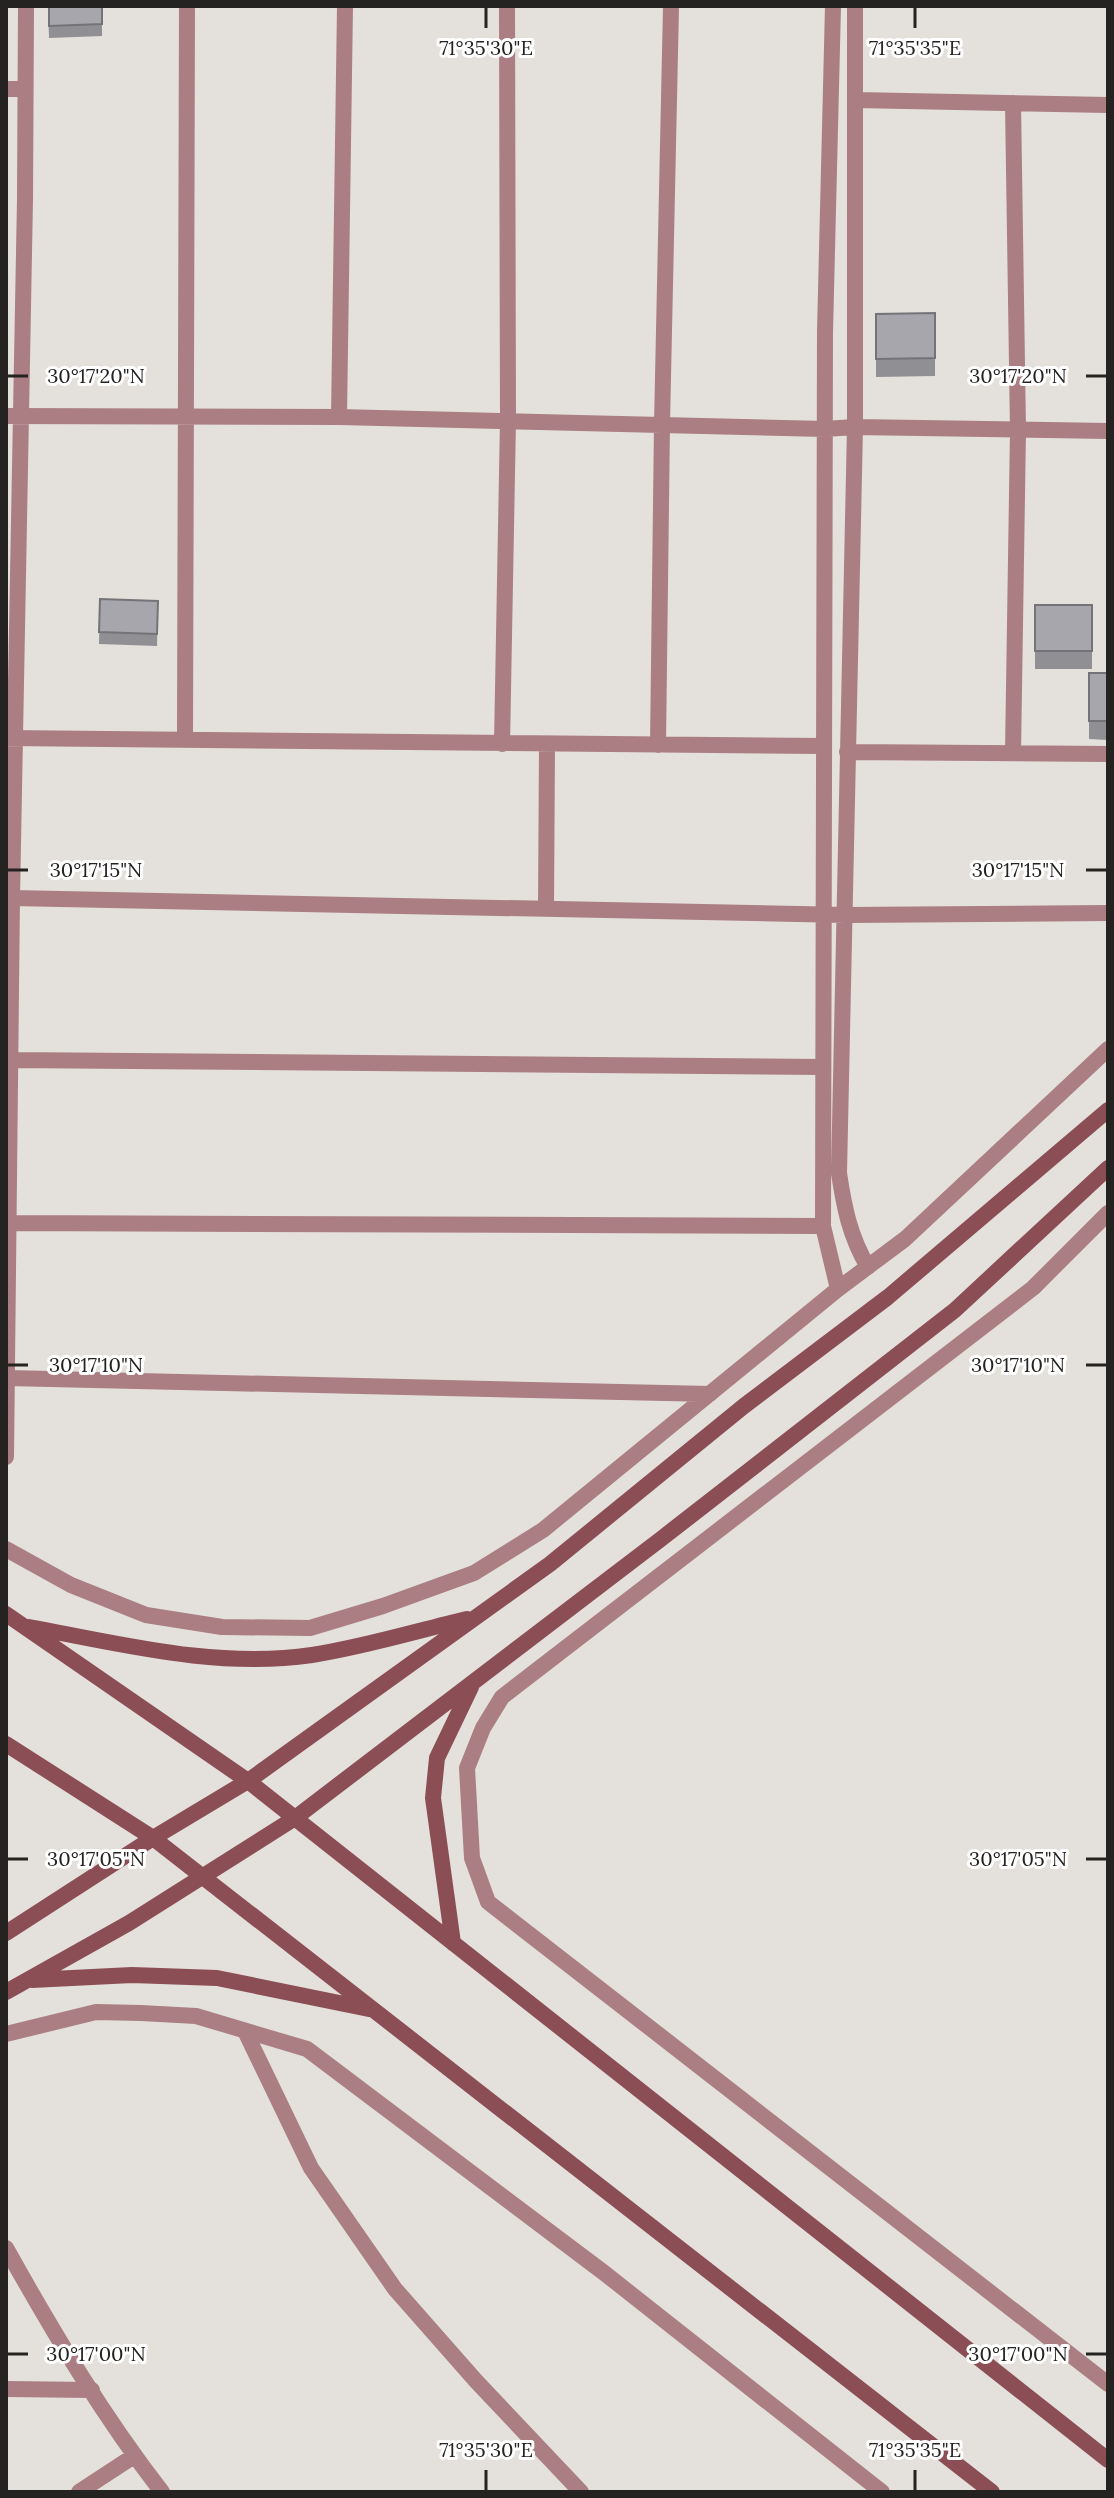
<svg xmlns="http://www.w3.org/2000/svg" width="1114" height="2498" viewBox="0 0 1114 2498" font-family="Lora,serif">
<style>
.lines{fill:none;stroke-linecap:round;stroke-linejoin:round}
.street{stroke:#aa7e82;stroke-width:16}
.secondary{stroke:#8b4e55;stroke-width:16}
.wall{fill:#8f8f94}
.building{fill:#a6a6ac;stroke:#747478;stroke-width:2}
.ticks{fill:none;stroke:#242321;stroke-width:3}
.ticks-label{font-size:20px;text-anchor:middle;fill:#242321;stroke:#fff;stroke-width:6;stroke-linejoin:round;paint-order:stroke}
</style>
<rect width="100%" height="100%" fill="#e4e0db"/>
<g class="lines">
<!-- street -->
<path class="street" d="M 833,6 L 825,332 L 823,1226 L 838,1289
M 855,6 L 855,427 L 839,1173 C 844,1207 850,1237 868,1267
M 6,89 L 25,89
M 856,100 L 1108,105
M 1013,103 L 1018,430 L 1013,753
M 6,416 L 339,417 L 825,429 L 855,427 L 1108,431
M 339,417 L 345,6
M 6,738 L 824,746
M 185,740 L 187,6
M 502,744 L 508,420 L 507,6
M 658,745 L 662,424 L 671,6
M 847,752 L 1108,754
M 12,898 L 846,915 L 1108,913
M 546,909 L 547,744
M 10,1060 L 823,1067
M 1108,1213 L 1033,1288 L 502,1697 L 483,1728 L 467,1768 L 472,1858 L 488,1902 L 1108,2384
M 8,1223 L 823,1226
M 7,1378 L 710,1394
M 6,1457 L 12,898 L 25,199 L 26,6
M 6,1549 L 71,1585 L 146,1615 L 222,1627 L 310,1628 L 383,1606 L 474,1573 L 543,1530 L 838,1289 L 905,1239 L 1108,1049
M 245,2031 L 311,2168 L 395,2289 L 476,2381 L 581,2492
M 6,2034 L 96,2012 L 141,2013 L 196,2016 L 307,2049 L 603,2272 L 882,2492
M 6,2248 C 53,2332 103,2416 162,2492
M 6,2389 L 92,2390
M 79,2492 L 134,2456"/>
<!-- secondary -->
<path class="secondary" d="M 6,1614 L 248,1781 L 1108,2460
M 29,1627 C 122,1644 217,1669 312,1655 C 364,1647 416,1631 467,1619
M 6,1744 L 153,1838 L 992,2492
M 6,1933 L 153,1838 L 248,1781 L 550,1564 L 744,1406 L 888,1297 L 1108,1110
M 453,1943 L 433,1798 L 437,1758 L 471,1687
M 32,1980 L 132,1975 L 217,1978 L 369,2009
M 6,1992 L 129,1923 L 295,1818 L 661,1539 L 955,1310 L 1108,1168"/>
</g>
<!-- wall -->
<path class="wall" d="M 48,6 L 102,6 L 102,36 L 49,38 Z
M 935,313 L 935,376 L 876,377 L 876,314 Z
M 100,599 L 158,601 L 157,646 L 99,644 Z
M 1035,605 L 1092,605 L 1092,669 L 1035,669 Z
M 1089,673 L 1108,673 L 1108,740 L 1089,739 Z"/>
<!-- building -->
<path class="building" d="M 49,6 L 102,6 L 102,24 L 49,26 Z
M 935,313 L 935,358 L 876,359 L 876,314 Z
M 100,599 L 158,601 L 157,634 L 99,632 Z
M 1035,605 L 1092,605 L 1092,651 L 1035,651 Z
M 1089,673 L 1108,673 L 1108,721 L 1089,721 Z"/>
<!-- ticks -->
<path class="ticks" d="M 486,8 L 486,28M 915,8 L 915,28M 8,376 L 28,376M 1086,376 L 1106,376M 8,870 L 28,870M 1086,870 L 1106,870M 8,1365 L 28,1365M 1086,1365 L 1106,1365M 8,1859 L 28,1859M 1086,1859 L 1106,1859M 8,2354 L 28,2354M 1086,2354 L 1106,2354M 486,2470 L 486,2490M 915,2470 L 915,2490"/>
<g class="ticks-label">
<text x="486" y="55">71°35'30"E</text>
<text x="915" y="55">71°35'35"E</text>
<text x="96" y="383">30°17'20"N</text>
<text x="1018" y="383">30°17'20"N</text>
<text x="96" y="877">30°17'15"N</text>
<text x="1018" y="877">30°17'15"N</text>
<text x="96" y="1372">30°17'10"N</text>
<text x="1018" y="1372">30°17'10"N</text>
<text x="96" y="1866">30°17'05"N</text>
<text x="1018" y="1866">30°17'05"N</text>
<text x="96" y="2361">30°17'00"N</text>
<text x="1018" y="2361">30°17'00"N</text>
<text x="486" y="2457">71°35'30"E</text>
<text x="915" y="2457">71°35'35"E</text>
</g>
<!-- border -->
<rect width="1114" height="2498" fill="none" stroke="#242321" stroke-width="16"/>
</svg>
